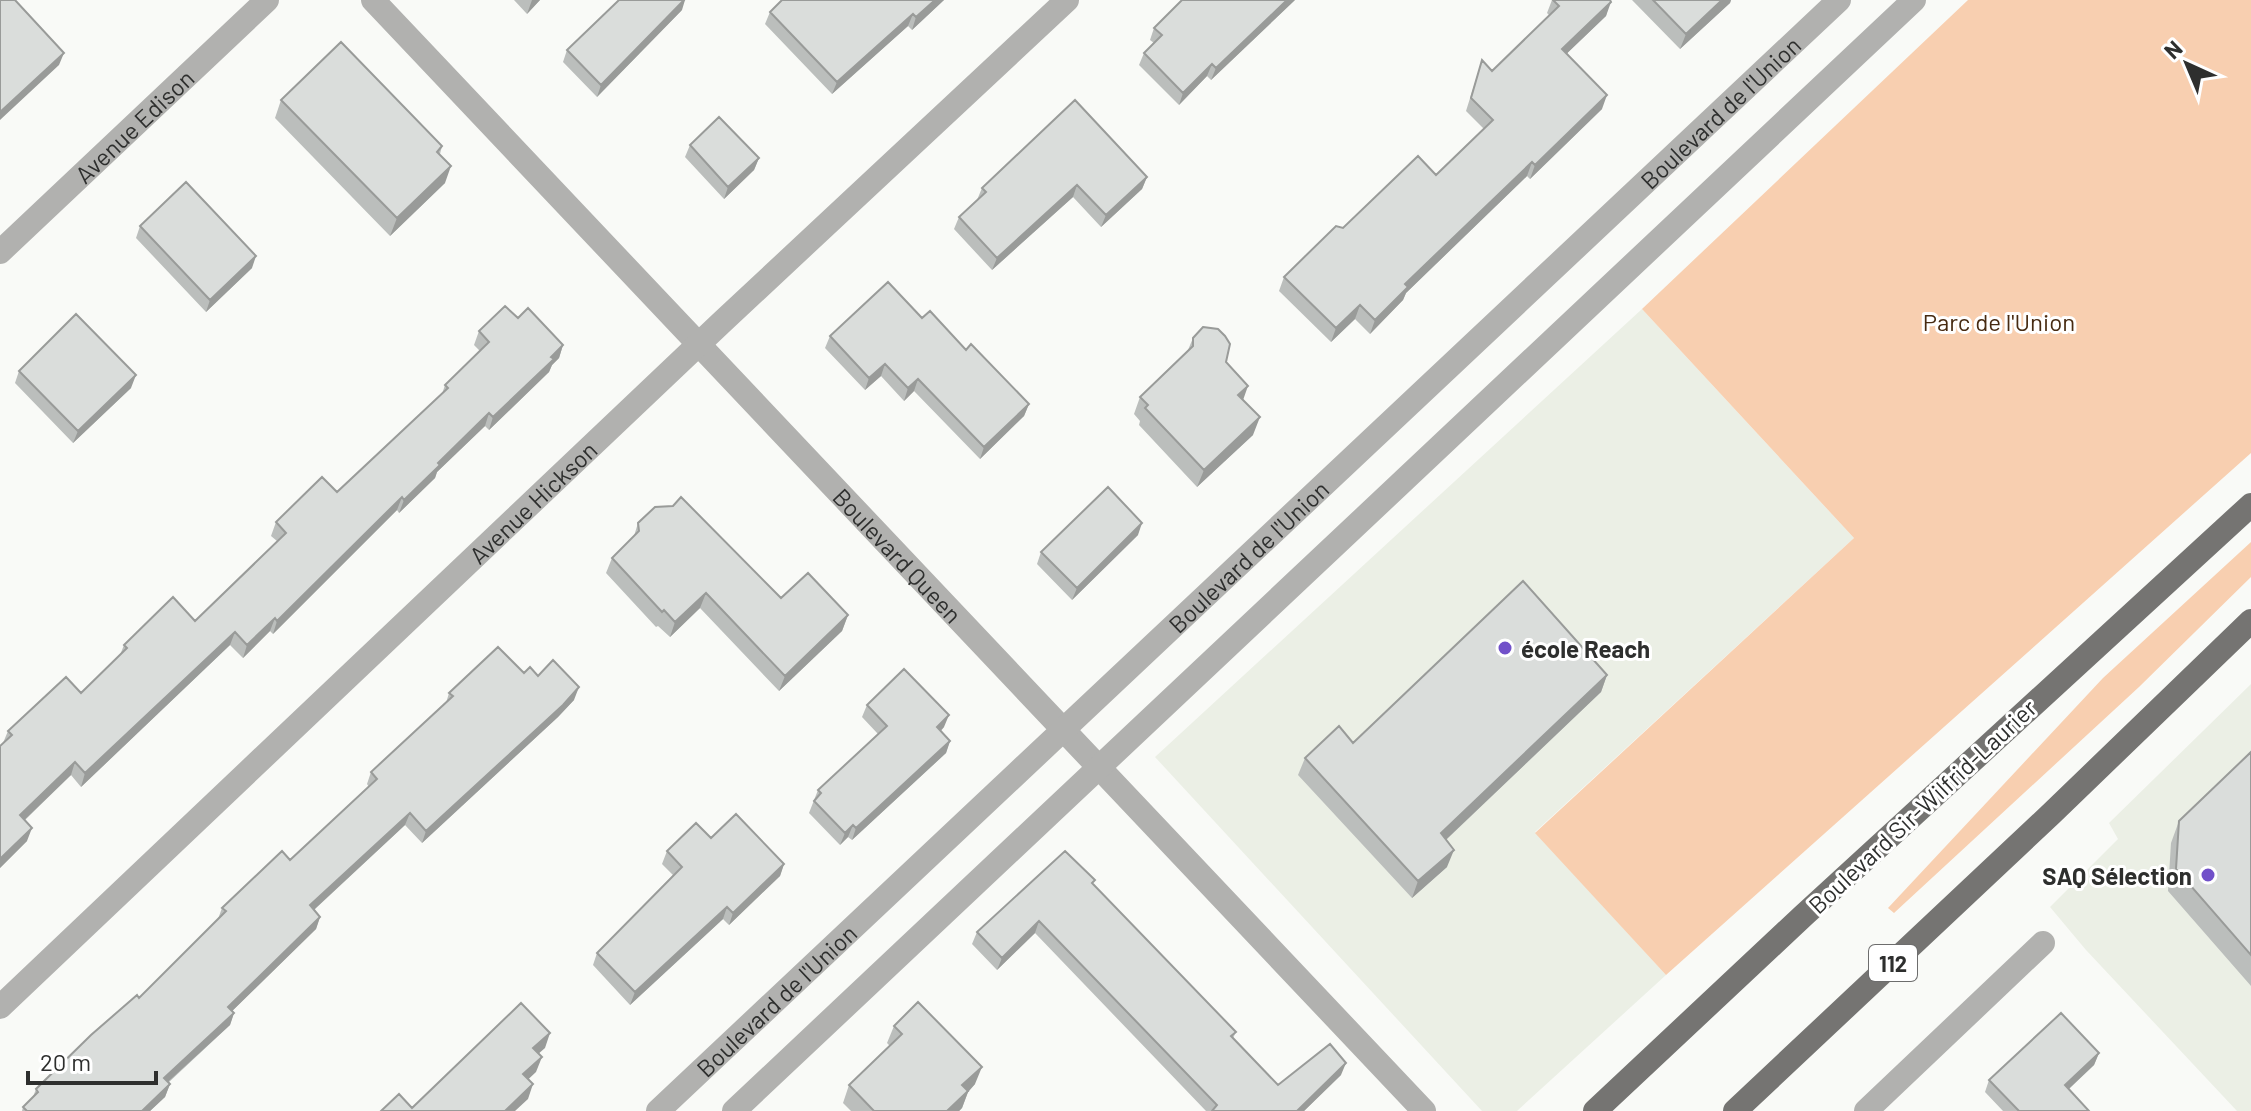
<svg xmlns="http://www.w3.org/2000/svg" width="2251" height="1111" viewBox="0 0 2251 1111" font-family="Barlow,sans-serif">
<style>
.built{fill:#ebefe5}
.green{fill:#f8cfb0}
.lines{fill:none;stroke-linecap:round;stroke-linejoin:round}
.street{stroke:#b1b1af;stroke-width:24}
.primary{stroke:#757472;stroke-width:24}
.wall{fill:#bbbebc}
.shaded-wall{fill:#999b99}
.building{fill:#dadddb;stroke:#999b99;stroke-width:2}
.poi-dot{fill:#7150c9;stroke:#fff;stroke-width:3}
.labels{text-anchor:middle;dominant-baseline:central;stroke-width:6;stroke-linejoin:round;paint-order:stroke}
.shield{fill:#fff;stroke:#6d6d6d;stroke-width:2}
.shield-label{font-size:22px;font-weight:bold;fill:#2e2f2e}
.street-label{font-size:24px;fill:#2e2f2e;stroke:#fff}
.park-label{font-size:24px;fill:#472b12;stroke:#fff}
.poi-label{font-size:24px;font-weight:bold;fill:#2e2f2e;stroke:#fff;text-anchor:start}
</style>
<rect width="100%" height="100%" fill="#f9faf7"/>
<!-- built -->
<path class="built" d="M 1642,309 L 1854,538 L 1535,832 L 1666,975 L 1517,1111 L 1482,1111 L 1155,757 Z
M 2251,684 L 2251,1111 L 2237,1111 L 2086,950 L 2050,907 L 2118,839 L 2109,823 Z"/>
<!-- green -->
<path class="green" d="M 1968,0 L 2251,0 L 2251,453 L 1666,975 L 1535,833 L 1854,538 L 1642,309 Z
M 2251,542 L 2251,577 L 2139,687 L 1894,913 L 1888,908 L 2103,678 Z"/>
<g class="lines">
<!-- street -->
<g class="street">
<path id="s1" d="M 373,0 L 1424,1111"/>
<path id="s2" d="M 0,252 L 267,0"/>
<path id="s3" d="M 0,1007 L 721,323 L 1067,0"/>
<path id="s4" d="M 658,1111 L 1839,0"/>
<path d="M 734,1111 L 1914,0"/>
<path d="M 1866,1111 L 2043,943"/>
</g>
<!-- primary -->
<path class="primary" d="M 1595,1111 L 1803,916 L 2251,505
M 1735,1111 L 2051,814 L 2251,621"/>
</g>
<!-- wall -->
<path class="wall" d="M 514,0 L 540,0 L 527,14 Z
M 782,0 L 944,0 L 912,30 L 908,26 L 832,94 L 765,24 L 770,12 Z
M 1295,0 L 1211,80 L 1207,76 L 1179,105 L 1139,65 L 1144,53 L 1154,43 L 1150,40 L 1154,28 Z
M 1552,0 L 1610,0 L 1606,16 L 1567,53 L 1602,109 L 1530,179 L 1527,176 L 1406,293 L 1403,300 L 1370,334 L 1355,319 L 1331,342 L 1279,291 L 1284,277 L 1343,228 L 1436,175 L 1484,129 L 1466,111 L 1482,60 L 1492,71 L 1549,15 L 1547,13 Z
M 1632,0 L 1731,0 L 1730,3 L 1680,49 Z
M 682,10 L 597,97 L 563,62 L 567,50 Z
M 281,100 L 442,146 L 440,154 L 445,183 L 390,236 L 275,118 Z
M 690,145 L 759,158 L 754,170 L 724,199 L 685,157 Z
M 1147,177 L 1142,189 L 1101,227 L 1073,197 L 992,270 L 954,229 L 959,217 L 977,200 L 982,188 Z
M 140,226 L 252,268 L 206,312 L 136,238 Z
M 518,318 L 563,345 L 559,358 L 552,365 L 549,372 L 489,430 L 485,426 L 437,472 L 435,478 L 399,513 L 397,510 L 273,634 L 270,631 L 243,658 L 230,645 L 81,787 L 71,775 L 25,820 L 27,841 L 0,868 L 0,746 L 3,743 L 8,731 L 81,693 L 120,655 L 124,645 L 195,621 L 277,541 L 271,536 L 276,522 L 337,492 L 442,394 L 445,385 L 480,351 L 474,345 L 479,331 Z
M 922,318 L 966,350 L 1029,404 L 1024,416 L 980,459 L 914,391 L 904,401 L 881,376 L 865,390 L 825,348 L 830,336 Z
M 1193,338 L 1226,362 L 1243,400 L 1253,435 L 1197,487 L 1139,425 L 1140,421 L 1134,414 L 1140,397 L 1188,350 Z
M 19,371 L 131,388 L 73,443 L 15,383 Z
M 638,523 L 781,598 L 848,615 L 842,631 L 779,691 L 700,608 L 670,637 L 658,626 L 656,627 L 606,573 L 612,558 L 634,536 Z
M 1138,535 L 1072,600 L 1037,564 L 1041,552 Z
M 524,673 L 538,676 L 574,700 L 558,717 L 422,843 L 405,825 L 314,910 L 320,917 L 316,929 L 232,1011 L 234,1013 L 230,1025 L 168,1083 L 170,1084 L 165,1097 L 150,1111 L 22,1111 L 23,1107 L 33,1097 L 36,1089 L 139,998 L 218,919 L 222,908 L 290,860 L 369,787 L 367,784 L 371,772 L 446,703 L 449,693 Z
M 1607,675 L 1601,692 L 1446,840 L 1447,867 L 1412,898 L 1298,775 L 1305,758 L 1353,743 Z
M 867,705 L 944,727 L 941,731 L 950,741 L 946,753 L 852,840 L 848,837 L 840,845 L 809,813 L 818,790 L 878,734 L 862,717 Z
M 2251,752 L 2251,986 L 2168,891 L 2171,843 L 2179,821 Z
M 711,838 L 784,864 L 780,876 L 729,925 L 723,919 L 630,1005 L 593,965 L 597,953 L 673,875 L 662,864 L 667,851 Z
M 1093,885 L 1236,1032 L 1233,1038 L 1278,1085 L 1341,1075 L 1304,1111 L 1206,1111 L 1035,933 L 997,970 L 972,944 L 977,932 Z
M 894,1026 L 975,1084 L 968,1092 L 962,1108 L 959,1111 L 851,1111 L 843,1103 L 849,1085 L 890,1046 L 887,1043 Z
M 2099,1053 L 2094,1065 L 2069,1089 L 2089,1111 L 2003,1111 L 1985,1092 L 1989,1080 Z"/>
<!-- shaded-wall -->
<path class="shaded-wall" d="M 532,0 L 540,0 L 527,14 Z
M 684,0 L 685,0 L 682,10 L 597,97 L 601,85 Z
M 935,0 L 944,0 L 912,30 L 916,17 Z
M 1287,0 L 1295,0 L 1211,80 L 1216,68 Z
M 1722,0 L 1731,0 L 1730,3 L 1680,49 L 1686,34 Z
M 1611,2 L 1606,16 L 1557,63 L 1562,49 Z
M 913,14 L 908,26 L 832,94 L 837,82 Z
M 64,53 L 59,65 L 0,120 L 0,112 Z
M 1212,64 L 1207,76 L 1179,105 L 1183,93 Z
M 1607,95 L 1602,109 L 1530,179 L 1535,165 Z
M 759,158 L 754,170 L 724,199 L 728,187 Z
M 1532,162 L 1527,176 L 1406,293 L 1403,300 L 1370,334 L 1375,320 L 1405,284 Z
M 451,166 L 445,183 L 390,236 L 397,218 Z
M 1147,177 L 1142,189 L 1101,227 L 1106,215 Z
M 1077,185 L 1073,197 L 992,270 L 997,258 Z
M 256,256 L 252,268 L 206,312 L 210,300 Z
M 1360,305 L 1355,319 L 1331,342 L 1336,328 Z
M 563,345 L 559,358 L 552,365 L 549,372 L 489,430 L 493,417 Z
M 885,364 L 881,376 L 865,390 L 869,378 Z
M 136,375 L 131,388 L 73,443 L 78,431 Z
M 918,379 L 914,391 L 904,401 L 908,388 Z
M 1248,386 L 1242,403 L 1238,395 Z
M 1029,404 L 1024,416 L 980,459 L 984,447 Z
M 489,413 L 485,426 L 437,472 L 435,478 L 399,513 L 404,500 L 438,463 Z
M 1260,417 L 1253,435 L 1197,487 L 1204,470 Z
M 402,497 L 397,510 L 273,634 L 277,621 Z
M 1142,523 L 1138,535 L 1072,600 L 1077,588 Z
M 706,593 L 700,608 L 670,637 L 675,622 Z
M 848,615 L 842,631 L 779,691 L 785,676 Z
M 275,618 L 270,631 L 243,658 L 247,645 Z
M 235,632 L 230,645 L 81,787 L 85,773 Z
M 1607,675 L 1601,692 L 1435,850 L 1441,833 Z
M 579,687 L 574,700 L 558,717 L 422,843 L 426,831 Z
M 949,715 L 944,727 L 932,739 L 937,727 Z
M 950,741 L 946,753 L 852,840 L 856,828 Z
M 75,762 L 71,775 L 16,828 L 20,815 Z
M 410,813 L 405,825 L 305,918 L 310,905 Z
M 853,825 L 848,837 L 840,845 L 845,833 Z
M 32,828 L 27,841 L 0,868 L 0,859 Z
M 1454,850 L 1447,867 L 1412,898 L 1418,881 Z
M 784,864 L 780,876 L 729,925 L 733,913 Z
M 727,907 L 723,919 L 630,1005 L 635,992 Z
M 320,917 L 316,929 L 224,1019 L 228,1007 Z
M 1039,921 L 1035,933 L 997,970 L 1002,958 Z
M 234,1013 L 230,1025 L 159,1090 L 164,1078 Z
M 550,1033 L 545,1048 L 528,1063 L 533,1048 Z
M 2099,1053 L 2094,1065 L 2060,1097 L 2065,1085 Z
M 542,1057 L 536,1072 L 518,1089 L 523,1074 Z
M 1346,1063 L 1341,1075 L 1304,1111 L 1296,1111 Z
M 982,1067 L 975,1084 L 968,1092 L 962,1108 L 959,1111 L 947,1111 L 962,1085 Z
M 170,1084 L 165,1097 L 150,1111 L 142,1111 Z
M 533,1084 L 528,1099 L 515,1111 L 505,1111 Z"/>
<!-- building -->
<path class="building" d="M 0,0 L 15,0 L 64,53 L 0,112 Z
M 619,0 L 684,0 L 601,85 L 567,50 Z
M 782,0 L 935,0 L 916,17 L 913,14 L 837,82 L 770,12 Z
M 1182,0 L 1287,0 L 1216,68 L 1212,64 L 1183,93 L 1144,53 L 1162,35 L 1154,28 Z
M 1553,0 L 1610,0 L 1611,2 L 1562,49 L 1607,95 L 1535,165 L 1532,162 L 1405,284 L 1408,287 L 1375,320 L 1360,305 L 1336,328 L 1284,277 L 1336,226 L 1343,228 L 1418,156 L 1436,175 L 1493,120 L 1471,98 L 1482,60 L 1492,71 L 1559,6 Z
M 1653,0 L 1722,0 L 1686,34 Z
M 341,42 L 442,146 L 437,152 L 451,166 L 397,218 L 281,100 Z
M 1075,100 L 1147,177 L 1106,215 L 1077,185 L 997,258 L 959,217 L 986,192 L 982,188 Z
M 719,117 L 759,158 L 728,187 L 690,145 Z
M 186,182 L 256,256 L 210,300 L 140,226 Z
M 888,282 L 922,318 L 930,311 L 966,350 L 971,344 L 1029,404 L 984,447 L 918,379 L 908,388 L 885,364 L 869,378 L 830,336 Z
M 505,306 L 518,318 L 528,308 L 563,345 L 551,357 L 554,359 L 493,417 L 489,413 L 438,463 L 440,465 L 404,500 L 402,497 L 277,621 L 275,618 L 247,645 L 235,632 L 85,773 L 75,762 L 20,815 L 32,828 L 0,859 L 0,746 L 12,735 L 8,731 L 66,677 L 81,693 L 127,648 L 124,645 L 173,597 L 195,621 L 286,533 L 276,522 L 322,477 L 337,492 L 448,388 L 445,385 L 489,342 L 479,331 Z
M 76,314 L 136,375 L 78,431 L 19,371 Z
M 1203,327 L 1218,329 L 1225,336 L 1230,344 L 1226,362 L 1248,386 L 1238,395 L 1260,417 L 1204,470 L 1145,408 L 1148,405 L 1140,397 L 1193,346 L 1193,338 Z
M 1108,487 L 1142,523 L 1077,588 L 1041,552 Z
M 681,497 L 781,598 L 808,573 L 848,615 L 785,676 L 706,593 L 675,622 L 664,610 L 662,612 L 612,558 L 639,531 L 638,523 L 655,507 L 673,506 Z
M 1523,581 L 1607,675 L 1441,833 L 1454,850 L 1418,881 L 1305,758 L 1339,726 L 1353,743 Z
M 498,647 L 524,673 L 530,667 L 538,676 L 553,660 L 579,687 L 563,705 L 426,831 L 410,813 L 310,905 L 320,917 L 228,1007 L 234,1013 L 164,1078 L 170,1084 L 142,1111 L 27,1111 L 23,1107 L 38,1092 L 36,1089 L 91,1035 L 137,995 L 139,998 L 226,911 L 222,908 L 282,851 L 290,860 L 377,779 L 371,772 L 453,696 L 449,693 Z
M 904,669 L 949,715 L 937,727 L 950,741 L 856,828 L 853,825 L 845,833 L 814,801 L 821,793 L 818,790 L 887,726 L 867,705 Z
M 2251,752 L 2251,955 L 2176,869 L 2179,821 Z
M 736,814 L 784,864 L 733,913 L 727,907 L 635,992 L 597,953 L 682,867 L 667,851 L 696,823 L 711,838 Z
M 1065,851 L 1095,880 L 1092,883 L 1236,1032 L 1231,1036 L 1278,1085 L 1330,1044 L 1346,1063 L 1297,1111 L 1212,1111 L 1217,1105 L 1039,921 L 1002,958 L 977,932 Z
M 918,1002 L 982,1067 L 962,1085 L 968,1091 L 947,1111 L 874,1111 L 849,1085 L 902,1034 L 894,1026 Z
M 521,1003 L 550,1033 L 533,1048 L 542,1057 L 523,1074 L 533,1084 L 505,1111 L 381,1111 L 399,1094 L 412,1108 Z
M 2061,1013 L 2099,1053 L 2065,1085 L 2089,1111 L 2019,1111 L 1989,1080 Z"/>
<!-- markers -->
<g class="poi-dot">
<circle cx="1505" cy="648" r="8"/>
<circle cx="2208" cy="875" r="8"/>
</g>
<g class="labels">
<!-- shield labels -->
<rect class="shield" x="1869" y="945" width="48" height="36" rx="6"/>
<g class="shield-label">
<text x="1893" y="963">112</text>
</g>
<!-- street labels -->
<g class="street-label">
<text stroke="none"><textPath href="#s4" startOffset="1458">Boulevard de l'Union</textPath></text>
<text stroke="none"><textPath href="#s2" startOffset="184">Avenue Edison</textPath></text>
<text stroke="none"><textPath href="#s3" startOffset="734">Avenue Hickson</textPath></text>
<text stroke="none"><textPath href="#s1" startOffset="764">Boulevard Queen</textPath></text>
<text stroke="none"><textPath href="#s4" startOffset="810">Boulevard de l'Union</textPath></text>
<text transform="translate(1922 806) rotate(-43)">Boulevard Sir-Wilfrid-Laurier</text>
<text stroke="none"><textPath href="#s4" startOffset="162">Boulevard de l'Union</textPath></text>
</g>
<!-- park labels -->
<g class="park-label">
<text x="1999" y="321">Parc de l'Union</text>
</g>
<!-- poi labels -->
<g class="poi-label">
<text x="1521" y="648">école Reach</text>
<text x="2192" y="875" text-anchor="end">SAQ Sélection</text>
</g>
</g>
<!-- north arrow -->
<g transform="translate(2187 64) rotate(316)" stroke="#ffffff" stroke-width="6" paint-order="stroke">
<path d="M0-6L14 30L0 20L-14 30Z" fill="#2e2f2e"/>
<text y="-12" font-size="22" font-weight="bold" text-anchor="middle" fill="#2e2f2e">N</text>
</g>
<!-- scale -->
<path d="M28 1071v12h128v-12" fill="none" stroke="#2e2f2e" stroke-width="4"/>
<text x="40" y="1071" font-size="24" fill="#2e2f2e" stroke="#ffffff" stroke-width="6" paint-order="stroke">20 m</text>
</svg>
